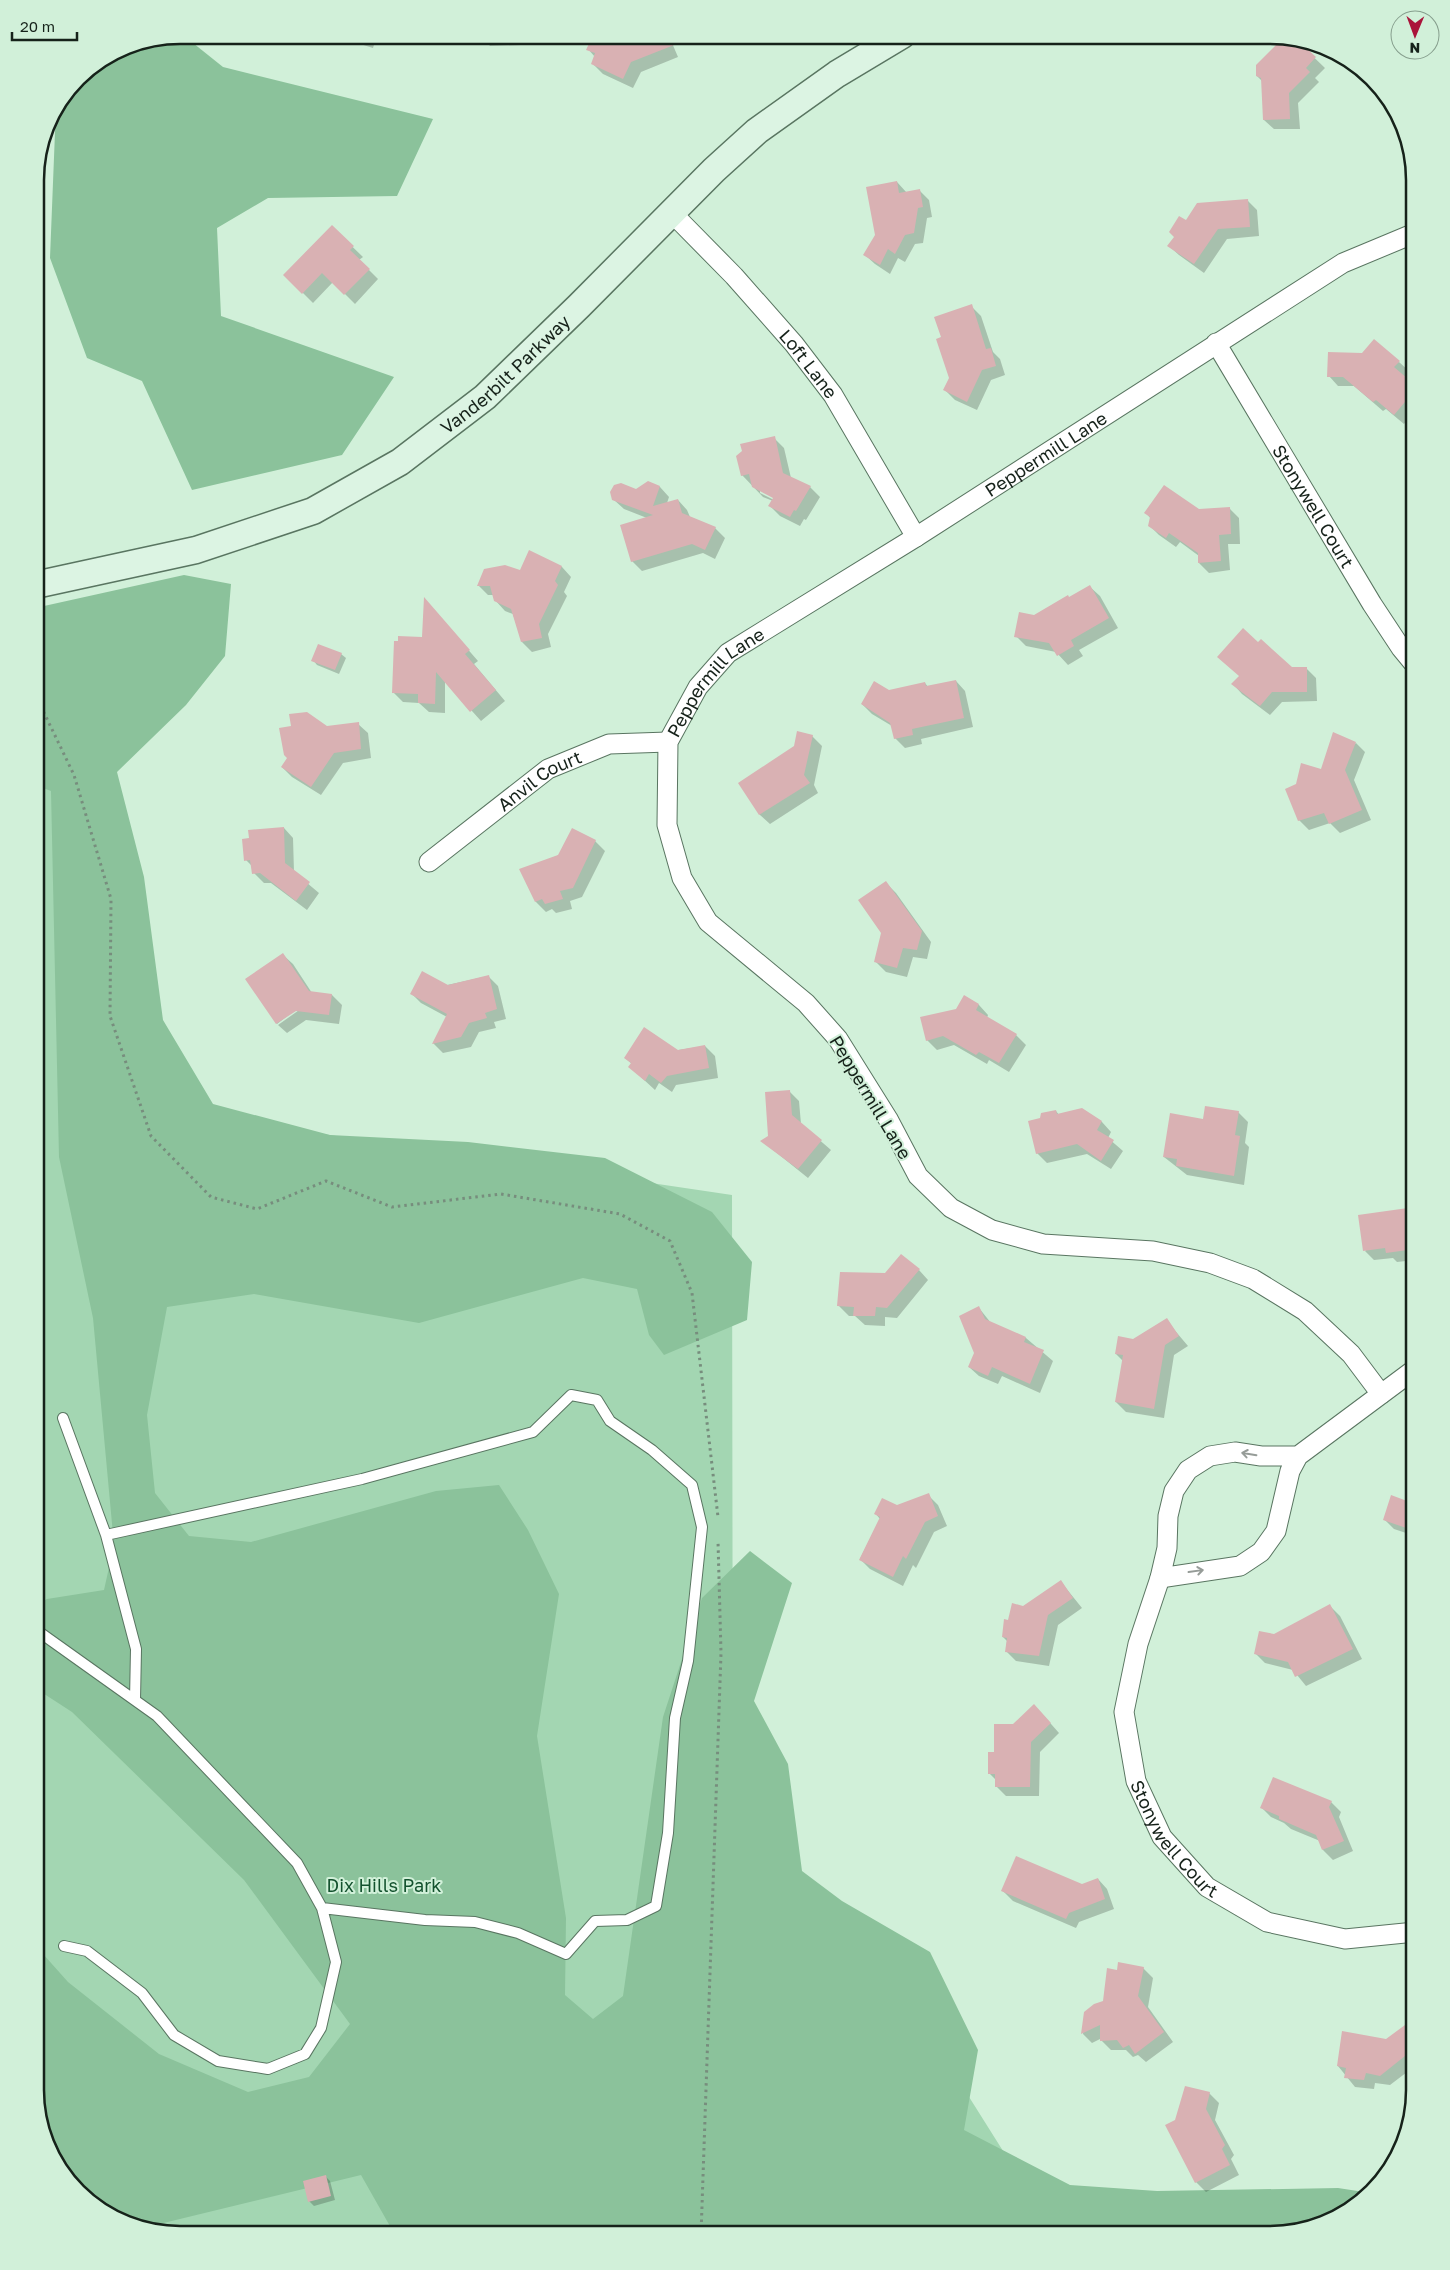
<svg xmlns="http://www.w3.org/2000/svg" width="1450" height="2270" viewBox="0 0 1450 2270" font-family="'Golos Text',sans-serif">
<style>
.green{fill:#a3d6b2}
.forest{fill:#8bc29b}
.shadow{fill:#0003;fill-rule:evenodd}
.building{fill:#d9b1b3}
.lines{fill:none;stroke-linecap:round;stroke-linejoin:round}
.service-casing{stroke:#597561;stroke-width:12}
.minor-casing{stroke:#597561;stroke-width:21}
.secondary-casing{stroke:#597561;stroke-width:29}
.path{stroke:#778d7d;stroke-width:3;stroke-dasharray:2.5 4;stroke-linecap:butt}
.service{stroke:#fff;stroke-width:10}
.minor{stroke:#fff;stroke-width:19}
.secondary{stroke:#dcf4e3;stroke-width:26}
.oneway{stroke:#969c98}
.labels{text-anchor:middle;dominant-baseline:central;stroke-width:4;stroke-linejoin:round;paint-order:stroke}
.street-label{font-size:18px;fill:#16221a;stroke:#d1f0d9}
.park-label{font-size:18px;fill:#13522e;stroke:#d1f0d9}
.rim{fill:none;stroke:#16221a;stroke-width:2.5}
</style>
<rect width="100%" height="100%" fill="#d1f0d9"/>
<!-- green -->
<path class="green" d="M 35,623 L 88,730 L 168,1111 L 732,1195 L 733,1896 L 937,2046 L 1056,2235 L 171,2235 L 100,2211 L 50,2154 L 35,2090 Z"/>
<!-- forest -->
<path class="forest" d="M 183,35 L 223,67 L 433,119 L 397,196 L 268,198 L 217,228 L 221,316 L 394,377 L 342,455 L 192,490 L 142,381 L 87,358 L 50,258 L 56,107 L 78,77 L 125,46 Z
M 184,575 L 231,584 L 225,656 L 186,705 L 117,772 L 144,877 L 163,1020 L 213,1104 L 330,1135 L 468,1142 L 605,1158 L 712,1212 L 752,1262 L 747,1320 L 664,1355 L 649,1335 L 637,1289 L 583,1278 L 419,1323 L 254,1294 L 167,1307 L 147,1415 L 155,1493 L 189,1536 L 251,1542 L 436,1491 L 499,1485 L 528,1530 L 559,1594 L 537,1736 L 566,1918 L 565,1995 L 593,2019 L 623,1996 L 663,1717 L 702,1598 L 750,1551 L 792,1583 L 754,1701 L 788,1764 L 802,1871 L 842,1901 L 930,1952 L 978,2050 L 964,2130 L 1070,2185 L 1157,2191 L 1338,2188 L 1364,2192 L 1334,2220 L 1270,2235 L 395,2235 L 361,2175 L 147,2227 L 100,2211 L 50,2154 L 35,2090 L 35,1945 L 68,1982 L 159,2054 L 248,2092 L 309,2077 L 350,2024 L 244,1880 L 72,1712 L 35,1688 L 35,1605 L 47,1599 L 104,1590 L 114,1545 L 93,1318 L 59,1157 L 51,791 L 35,785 L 35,608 Z"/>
<!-- shadow -->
<path class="shadow" d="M 350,35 L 390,35 L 389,40 L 377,35 L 373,48 L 357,43 Z
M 480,35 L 548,35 L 548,37 L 521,38 L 521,45 L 490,46 Z
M 669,36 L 678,57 L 641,72 L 633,88 L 603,74 L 593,64 L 595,57 L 588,49 Z
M 1285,37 L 1298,42 L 1325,68 L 1315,78 L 1319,82 L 1298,103 L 1300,129 L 1274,129 L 1264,120 L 1262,81 L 1257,76 L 1257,65 Z
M 897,182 L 907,193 L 919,190 L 929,200 L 932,217 L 927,218 L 923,243 L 915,244 L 905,262 L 898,258 L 890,274 L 875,264 L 865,255 L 876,235 Z
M 1248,201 L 1257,210 L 1259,236 L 1227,239 L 1204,273 L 1179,255 L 1169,246 L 1186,222 Z
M 332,227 L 363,257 L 359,260 L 378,279 L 355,304 L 333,282 L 313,303 L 285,275 Z
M 971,306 L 981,316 L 993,352 L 1000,359 L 1005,375 L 991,380 L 977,410 L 955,400 L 945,390 L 950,378 L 942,338 Z
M 1399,362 L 1409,371 L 1404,377 L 1415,387 L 1415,411 L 1404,424 L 1386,409 L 1383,411 L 1354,386 L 1338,386 L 1329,376 Z
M 774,438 L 784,448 L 791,478 L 810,487 L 820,497 L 806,520 L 804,519 L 800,526 L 780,516 L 770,506 L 773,501 L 763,497 L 742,475 ZM 760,490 L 779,500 L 778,502 L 760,493 Z
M 1415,465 L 1415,478 L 1410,473 Z
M 648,482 L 660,487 L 669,497 L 667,503 L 678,500 L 687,510 L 690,517 L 715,528 L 725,538 L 715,559 L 703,553 L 642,571 L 632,561 L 647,518 L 624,509 L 613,499 L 636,490 Z
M 1230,509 L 1239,518 L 1240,544 L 1228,544 L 1230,570 L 1209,573 L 1199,563 L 1199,556 L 1180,542 L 1176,547 L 1159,535 L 1149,525 L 1151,519 L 1146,513 Z
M 529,552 L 562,567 L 571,577 L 564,592 L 567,596 L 548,634 L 551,647 L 532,652 L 522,642 L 513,614 L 505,611 L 495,600 L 494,595 L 488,595 L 478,585 L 521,572 Z
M 1090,587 L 1100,596 L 1118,628 L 1079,650 L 1083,656 L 1068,665 L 1056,652 L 1026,646 L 1016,636 L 1034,616 Z
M 425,600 L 478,661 L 474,664 L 505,701 L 481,721 L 445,681 L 445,713 L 429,712 L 419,703 L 403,702 L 393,692 L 399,643 L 423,638 Z
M 1258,643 L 1292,668 L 1306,668 L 1316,678 L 1317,701 L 1282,702 L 1270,715 L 1242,694 L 1233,684 L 1240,676 Z
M 341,654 L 346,658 L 339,674 L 317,665 L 313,660 Z
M 956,681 L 965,691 L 973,727 L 921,739 L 922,744 L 905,748 L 895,738 L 892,726 L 872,714 L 862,704 L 888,691 L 925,683 L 928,687 Z
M 358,724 L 368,733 L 371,758 L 343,763 L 321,795 L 292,777 L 282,767 L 326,728 Z
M 812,736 L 822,746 L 814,785 L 818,793 L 770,824 L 760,815 L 740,783 Z
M 1356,743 L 1365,752 L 1354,780 L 1371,820 L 1340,833 L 1330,823 L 1309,830 L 1299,820 L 1322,770 Z
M 284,828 L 293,838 L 294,872 L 319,893 L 307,910 L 271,883 L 264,883 L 254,873 L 253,867 L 246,860 Z
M 595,841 L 605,851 L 582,897 L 570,901 L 572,909 L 556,913 L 552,909 L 546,912 L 536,902 L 521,870 Z
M 886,883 L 896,893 L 931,942 L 927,959 L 913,957 L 907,977 L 886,972 L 876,962 L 882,932 Z
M 283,955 L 293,964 L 312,993 L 332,995 L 342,1005 L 339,1024 L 306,1020 L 287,1033 L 278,1025 L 302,1008 L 300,1006 L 277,1024 L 247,979 Z
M 488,976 L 498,986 L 506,1019 L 494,1022 L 496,1028 L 479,1032 L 471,1047 L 443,1053 L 433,1043 L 447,1017 L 421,1003 L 411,993 Z
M 965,997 L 979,1005 L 988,1015 L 987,1018 L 1016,1035 L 1026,1045 L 1009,1072 L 989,1060 L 987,1064 L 954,1045 L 937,1050 L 927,1040 L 957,1010 Z
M 705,1046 L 715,1056 L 718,1078 L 676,1085 L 672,1092 L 659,1083 L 655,1090 L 630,1067 L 632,1064 L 625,1058 Z
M 789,1091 L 799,1101 L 801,1124 L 831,1150 L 808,1178 L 762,1141 L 770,1137 Z
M 1082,1109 L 1102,1122 L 1111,1132 L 1108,1138 L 1123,1151 L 1111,1169 L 1087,1154 L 1047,1163 L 1037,1153 L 1041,1119 L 1056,1111 L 1059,1115 Z
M 1238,1112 L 1248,1122 L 1245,1143 L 1249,1147 L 1244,1185 L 1187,1175 L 1164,1157 L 1204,1120 Z
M 1415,1203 L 1415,1260 L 1397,1262 L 1393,1258 L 1374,1260 L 1365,1251 L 1406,1210 L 1405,1204 Z
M 919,1270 L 928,1280 L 897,1318 L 885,1317 L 885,1326 L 865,1325 L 855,1316 L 849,1316 L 839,1306 L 885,1274 Z
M 979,1308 L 991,1323 L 1026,1338 L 1053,1361 L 1040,1393 L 1002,1376 L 998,1384 L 979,1376 L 969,1367 L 975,1353 Z
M 1166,1320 L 1188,1346 L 1174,1355 L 1164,1418 L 1126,1412 L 1116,1402 L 1123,1361 L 1116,1354 L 1133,1340 Z
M 928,1495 L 938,1505 L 947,1526 L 934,1532 L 916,1568 L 913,1565 L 903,1586 L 870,1569 L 860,1559 L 880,1519 L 875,1513 Z
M 1415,1499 L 1415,1536 L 1394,1529 L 1384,1519 Z
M 1061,1582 L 1082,1608 L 1058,1625 L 1049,1666 L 1016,1661 L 1006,1651 L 1007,1641 L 1003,1637 L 1009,1622 L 1023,1607 Z
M 1330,1606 L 1340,1616 L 1362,1659 L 1306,1686 L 1293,1670 L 1265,1663 L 1255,1653 L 1274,1635 Z
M 1044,1716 L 1059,1733 L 1040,1752 L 1039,1796 L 1006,1796 L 996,1786 L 996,1780 L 989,1773 L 995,1753 L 1013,1725 Z
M 1331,1802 L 1341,1812 L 1339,1817 L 1353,1851 L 1333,1860 L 1323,1850 L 1320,1841 L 1291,1829 L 1284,1823 L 1271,1817 L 1261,1807 Z
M 1098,1879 L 1107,1889 L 1114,1909 L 1079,1922 L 1076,1928 L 1013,1901 L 1003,1891 L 1082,1885 Z
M 1143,1968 L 1153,1978 L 1148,2007 L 1173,2042 L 1146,2062 L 1138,2055 L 1133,2057 L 1126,2050 L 1111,2050 L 1100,2039 L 1092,2043 L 1083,2034 L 1085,2013 L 1104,2002 L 1118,1972 Z
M 1405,2026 L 1415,2036 L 1415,2066 L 1390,2085 L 1375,2083 L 1374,2089 L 1355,2087 L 1338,2066 L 1387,2040 Z
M 1209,2093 L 1219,2103 L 1215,2120 L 1234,2155 L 1231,2159 L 1239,2175 L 1206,2192 L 1196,2182 L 1176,2120 Z
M 326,2177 L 330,2181 L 335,2200 L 314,2206 L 309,2201 Z"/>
<!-- building -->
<path class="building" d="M 593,35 L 697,35 L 697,36 L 631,62 L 623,79 L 591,64 L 595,53 L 586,50 Z
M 1284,37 L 1301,43 L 1316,57 L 1306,68 L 1310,72 L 1289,93 L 1290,119 L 1263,120 L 1261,78 L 1256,76 L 1256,65 Z
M 897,181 L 899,193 L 920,189 L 923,207 L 918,208 L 914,233 L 905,235 L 895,254 L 888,249 L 880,265 L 863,255 L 875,235 L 866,187 Z
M 1248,199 L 1250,227 L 1218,229 L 1194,264 L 1167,246 L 1174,237 L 1169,232 L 1179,216 L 1186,220 L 1197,203 Z
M 332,225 L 354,246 L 350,250 L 370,269 L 344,295 L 322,273 L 302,294 L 283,275 Z
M 972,304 L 986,349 L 991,348 L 996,366 L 982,370 L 967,402 L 943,390 L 949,378 L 936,339 L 941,337 L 934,317 Z
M 1374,339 L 1400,361 L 1394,367 L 1415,385 L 1415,390 L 1394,415 L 1376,400 L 1373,402 L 1343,377 L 1327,377 L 1328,352 L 1362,353 Z
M 775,436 L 783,473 L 811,486 L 796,511 L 794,510 L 790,517 L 768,506 L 773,498 L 752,487 L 749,474 L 741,476 L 736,456 L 742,451 L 740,444 Z
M 648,481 L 660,486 L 653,506 L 678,499 L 682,513 L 716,527 L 705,550 L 692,544 L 631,562 L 620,525 L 653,515 L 612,500 L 610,492 L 614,485 L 621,483 L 636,489 Z
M 1164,485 L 1199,509 L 1230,507 L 1231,534 L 1219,535 L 1221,561 L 1198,563 L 1198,553 L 1169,533 L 1166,538 L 1148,526 L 1150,517 L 1144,513 Z
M 529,550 L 562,566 L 555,581 L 558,585 L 539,624 L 542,638 L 521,642 L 511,609 L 494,601 L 490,586 L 477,586 L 484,569 L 505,565 L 520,570 Z
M 1090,585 L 1109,618 L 1071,640 L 1074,646 L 1057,656 L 1049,643 L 1014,637 L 1019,612 L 1034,615 L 1068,595 L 1069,597 Z
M 424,597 L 470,650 L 465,654 L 496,690 L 470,712 L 436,672 L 435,704 L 418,703 L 418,694 L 392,693 L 394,641 L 398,641 L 398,636 L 422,637 Z
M 1243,628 L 1258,642 L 1261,639 L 1292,667 L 1307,667 L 1307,692 L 1272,692 L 1260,706 L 1231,684 L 1239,676 L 1217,657 Z
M 318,644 L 342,653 L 335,670 L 311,661 Z
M 956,680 L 964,718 L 912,729 L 913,735 L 894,739 L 890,723 L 861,704 L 874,681 L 889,690 L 925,682 L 926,686 Z
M 307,712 L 327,726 L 359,722 L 361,749 L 334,753 L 311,787 L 281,767 L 287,758 L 284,755 L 279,728 L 291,726 L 289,714 Z
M 797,731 L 813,735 L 804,775 L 810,783 L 759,815 L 738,783 L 794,746 Z
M 1333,732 L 1356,742 L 1345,770 L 1362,810 L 1329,824 L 1324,813 L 1298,821 L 1285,789 L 1296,784 L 1301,763 L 1321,769 Z
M 284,827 L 285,863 L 310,882 L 296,901 L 260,873 L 252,874 L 250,860 L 244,861 L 242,839 L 249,838 L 248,830 Z
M 572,828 L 596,840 L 573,888 L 560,891 L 563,899 L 545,904 L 542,899 L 535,902 L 519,869 L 558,855 Z
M 886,881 L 922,931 L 917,950 L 903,948 L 897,968 L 874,962 L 881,933 L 858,900 Z
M 283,953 L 309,991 L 332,994 L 329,1015 L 296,1011 L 276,1024 L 245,979 Z
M 422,971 L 448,985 L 489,975 L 497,1009 L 485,1013 L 487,1018 L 469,1023 L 461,1037 L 432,1044 L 447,1014 L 410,994 Z
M 964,995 L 979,1004 L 976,1010 L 1017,1034 L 999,1063 L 979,1052 L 976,1055 L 943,1036 L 926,1041 L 920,1017 L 956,1009 Z
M 644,1027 L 678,1050 L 705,1045 L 709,1068 L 667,1076 L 661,1083 L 649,1074 L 645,1081 L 628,1067 L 631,1063 L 624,1058 Z
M 790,1090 L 792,1115 L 822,1140 L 798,1169 L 760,1141 L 768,1136 L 765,1092 Z
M 1205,1106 L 1239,1111 L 1235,1135 L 1240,1136 L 1234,1176 L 1176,1166 L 1177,1159 L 1163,1157 L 1170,1113 L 1203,1119 Z
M 1082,1108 L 1102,1121 L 1097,1130 L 1114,1140 L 1101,1161 L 1077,1144 L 1036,1154 L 1028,1121 L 1040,1118 L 1041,1113 L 1056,1110 L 1057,1114 Z
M 1415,1207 L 1415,1249 L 1386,1253 L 1385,1248 L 1363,1251 L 1358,1215 Z
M 901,1254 L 920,1269 L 887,1308 L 876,1307 L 875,1316 L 853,1316 L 854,1307 L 837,1306 L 840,1272 L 885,1273 Z
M 979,1306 L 985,1319 L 1026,1337 L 1024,1342 L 1044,1350 L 1030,1384 L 992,1367 L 988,1376 L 968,1367 L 974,1353 L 959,1316 Z
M 1167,1318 L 1179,1336 L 1165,1345 L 1154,1409 L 1115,1402 L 1123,1355 L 1115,1354 L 1118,1336 L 1133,1339 Z
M 929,1493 L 938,1516 L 925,1522 L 906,1559 L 903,1556 L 893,1577 L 859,1560 L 880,1517 L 874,1514 L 882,1498 L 897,1505 Z
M 1391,1495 L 1415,1504 L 1415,1531 L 1383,1520 Z
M 1061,1580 L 1073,1598 L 1048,1615 L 1039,1656 L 1005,1652 L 1007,1638 L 1002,1637 L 1004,1619 L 1008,1620 L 1012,1603 L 1023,1606 Z
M 1330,1604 L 1353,1649 L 1295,1677 L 1288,1662 L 1254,1654 L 1259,1631 L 1274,1634 Z
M 1034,1704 L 1051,1723 L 1031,1742 L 1030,1787 L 995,1787 L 995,1774 L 988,1774 L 988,1752 L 994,1752 L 994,1724 L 1013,1724 Z
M 1273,1777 L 1332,1801 L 1329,1807 L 1344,1841 L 1322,1850 L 1316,1835 L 1279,1819 L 1279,1816 L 1260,1808 Z
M 1016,1856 L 1082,1884 L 1098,1878 L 1105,1899 L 1069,1913 L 1066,1919 L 1001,1891 Z
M 1118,1962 L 1144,1967 L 1138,1996 L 1164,2032 L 1135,2054 L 1129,2045 L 1123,2048 L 1117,2040 L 1100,2041 L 1100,2025 L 1081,2034 L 1084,2012 L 1094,2004 L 1103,2001 L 1107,1968 L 1117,1970 Z
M 1405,2025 L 1415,2037 L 1415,2048 L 1380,2076 L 1366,2073 L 1364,2080 L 1344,2078 L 1346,2068 L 1337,2066 L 1342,2031 L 1386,2039 Z
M 1185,2086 L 1210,2092 L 1206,2109 L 1225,2145 L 1222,2149 L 1230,2165 L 1195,2183 L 1165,2125 L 1175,2120 Z
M 326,2175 L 331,2196 L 308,2202 L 303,2181 Z"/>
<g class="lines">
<defs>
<path id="service" d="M 106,1535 L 136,1649 L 135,1700
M 35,1629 L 157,1716 L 297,1863 L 322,1908 L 425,1920 L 475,1922 L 518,1933 L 566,1954 L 595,1921 L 627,1920 L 656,1906 L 668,1833 L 675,1718 L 688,1661 L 702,1527 L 692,1485 L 652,1450 L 610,1421 L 597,1400 L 571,1395 L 533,1432 L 362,1479 L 106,1535 L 63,1418
M 64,1946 L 87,1951 L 142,1993 L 174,2035 L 218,2061 L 268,2069 L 305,2054 L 321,2028 L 336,1962 L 322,1908"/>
<g id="minor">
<path id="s1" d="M 671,212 L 734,276 L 794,344 L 833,395 L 916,537"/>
<path id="s2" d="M 1216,343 L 1372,604 L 1401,648 L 1415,665"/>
<path id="s3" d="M 429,862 L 548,769 L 609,744 L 668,742"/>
<path id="s4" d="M 1381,1394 L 1351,1354 L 1305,1311 L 1253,1279 L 1210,1263 L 1153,1251 L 1043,1244 L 992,1230 L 951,1208 L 918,1176 L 888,1119 L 838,1039 L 806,1003 L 708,922 L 682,878 L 667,825 L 668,742 L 698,687 L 728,653 L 916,537 L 1343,263 L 1415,233"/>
<path d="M 1298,1456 L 1261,1456 L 1235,1452 L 1210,1456 L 1188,1470 L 1174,1491 L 1168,1516 L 1167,1548 L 1160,1578 L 1240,1566 L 1261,1552 L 1276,1531 L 1290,1471 L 1298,1456 L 1415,1369"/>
<path id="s5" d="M 1160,1578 L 1138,1644 L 1124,1712 L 1136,1781 L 1162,1837 L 1207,1887 L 1267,1922 L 1345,1939 L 1415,1932"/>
</g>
<g id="secondary">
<path id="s6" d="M 35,585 L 196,550 L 313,511 L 400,462 L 485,397 L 579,306 L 714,170 L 757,131 L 837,74 L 902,35"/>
</g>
</defs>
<!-- service casing -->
<use href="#service" class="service-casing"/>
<!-- minor casing -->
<use href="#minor" class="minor-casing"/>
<!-- secondary casing -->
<use href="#secondary" class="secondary-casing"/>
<!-- path -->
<path class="path" d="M 35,694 L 74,775 L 111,899 L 110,1016 L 151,1136 L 211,1197 L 257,1209 L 326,1181 L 392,1207 L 501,1194 L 620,1214 L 670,1241 L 692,1293 L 718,1517
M 701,2235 L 721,1653 L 718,1541"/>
<!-- service -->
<use href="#service" class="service"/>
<!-- minor -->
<use href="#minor" class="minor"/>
<!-- secondary -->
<use href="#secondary" class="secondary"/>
</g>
<!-- one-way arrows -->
<defs><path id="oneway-shaft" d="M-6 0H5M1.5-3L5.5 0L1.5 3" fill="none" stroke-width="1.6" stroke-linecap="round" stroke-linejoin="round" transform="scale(1.25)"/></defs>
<g class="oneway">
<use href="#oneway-shaft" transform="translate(1249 1454) rotate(-171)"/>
<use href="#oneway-shaft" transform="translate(1196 1571) rotate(-8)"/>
</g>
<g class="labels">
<!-- street labels -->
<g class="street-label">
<text stroke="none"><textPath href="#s1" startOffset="205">Loft Lane</textPath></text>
<text stroke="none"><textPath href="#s6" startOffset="525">Vanderbilt Parkway</textPath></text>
<text stroke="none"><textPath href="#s4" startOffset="1540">Peppermill Lane</textPath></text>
<text stroke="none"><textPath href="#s2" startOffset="190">Stonywell Court</textPath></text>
<text stroke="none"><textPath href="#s4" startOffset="1135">Peppermill Lane</textPath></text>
<text stroke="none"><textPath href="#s3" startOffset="138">Anvil Court</textPath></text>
<text transform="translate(871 1097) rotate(59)">Peppermill Lane</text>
<text stroke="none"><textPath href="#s5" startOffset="279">Stonywell Court</textPath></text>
</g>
<!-- park labels -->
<g class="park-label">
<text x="384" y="1885">Dix Hills Park</text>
</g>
</g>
<!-- crop -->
<path d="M0 0H1450V2270H0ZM180 44H1270A136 136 0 0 1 1406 180V2090A136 136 0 0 1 1270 2226H180A136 136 0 0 1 44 2090V180A136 136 0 0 1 180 44Z" fill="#d1f0d9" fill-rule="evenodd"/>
<path class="rim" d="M180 44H1270A136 136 0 0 1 1406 180V2090A136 136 0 0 1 1270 2226H180A136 136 0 0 1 44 2090V180A136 136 0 0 1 180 44Z"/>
<!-- north arrow -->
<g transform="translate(1415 35) rotate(181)"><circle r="24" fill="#d1f0d9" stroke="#869e8d"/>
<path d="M0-4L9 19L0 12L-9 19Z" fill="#aa143a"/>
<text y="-8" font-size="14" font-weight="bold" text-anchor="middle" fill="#16221a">N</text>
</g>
<!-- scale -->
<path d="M12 32v8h65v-8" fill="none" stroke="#16221a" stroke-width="2.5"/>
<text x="20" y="32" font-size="15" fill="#16221a" stroke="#d1f0d9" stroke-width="4" paint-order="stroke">20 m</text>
</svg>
